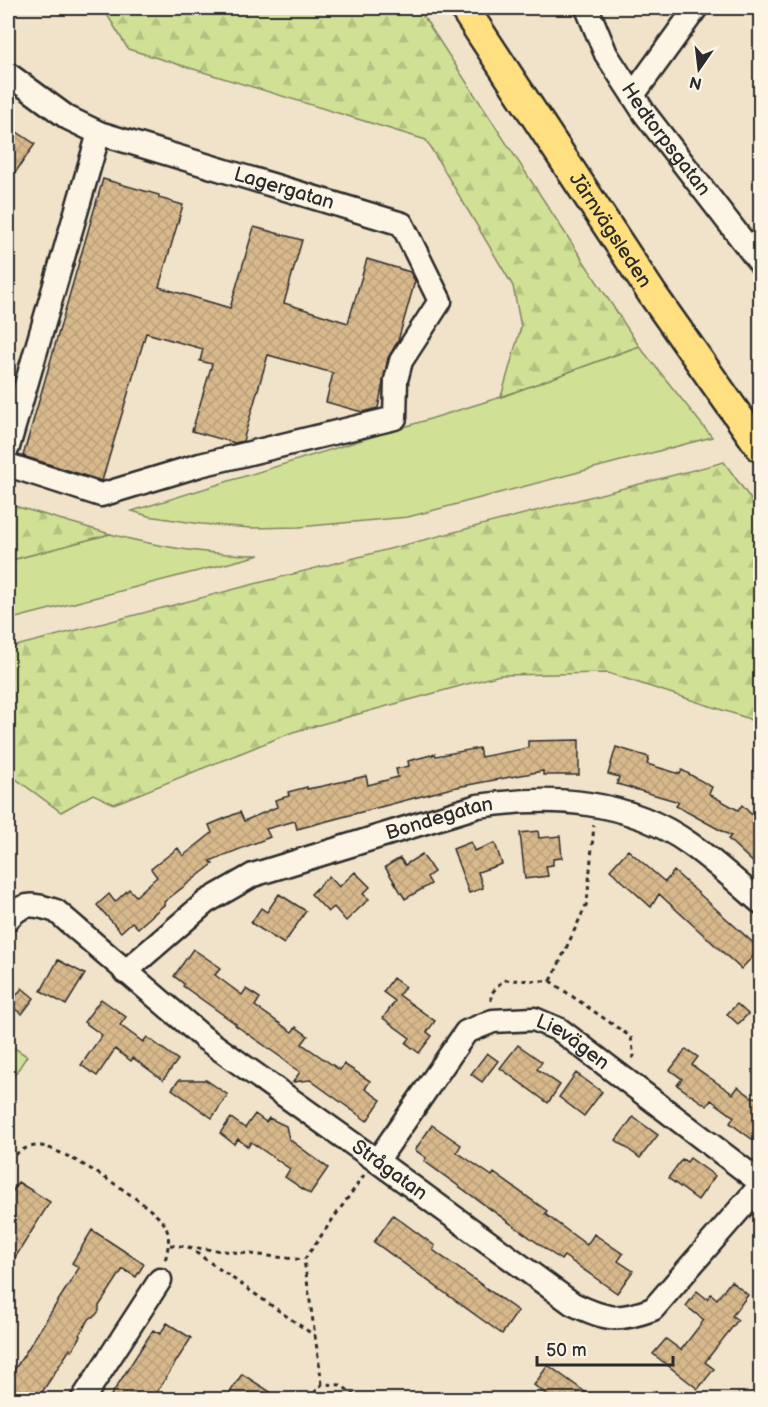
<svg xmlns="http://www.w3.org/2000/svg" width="768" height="1407" viewBox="0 0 768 1407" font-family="'Balsamiq Sans',sans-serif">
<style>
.green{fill:#d0e195;stroke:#7e8660;stroke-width:1.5}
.forest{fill:url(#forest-firs);stroke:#7e8660;stroke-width:1.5}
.building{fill:url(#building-cross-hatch);stroke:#2b2b2b;stroke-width:1.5}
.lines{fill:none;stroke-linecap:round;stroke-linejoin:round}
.minor-casing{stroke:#2b2b2b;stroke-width:27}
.major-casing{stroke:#2b2b2b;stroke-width:33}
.path{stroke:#2b2b2b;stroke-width:3;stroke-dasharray:4.5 4.5;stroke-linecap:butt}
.minor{stroke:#fcf5e5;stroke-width:22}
.major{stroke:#ffdf80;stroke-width:28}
.labels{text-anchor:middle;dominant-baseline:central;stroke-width:6;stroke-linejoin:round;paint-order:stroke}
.street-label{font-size:20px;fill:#2b2b2b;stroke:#fcf5e5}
</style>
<defs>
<pattern id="forest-firs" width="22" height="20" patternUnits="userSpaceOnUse" patternTransform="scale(1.5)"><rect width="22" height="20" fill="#d0e195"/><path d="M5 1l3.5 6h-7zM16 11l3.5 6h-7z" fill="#b3c181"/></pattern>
<pattern id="building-cross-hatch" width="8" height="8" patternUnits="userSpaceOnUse" patternTransform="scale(1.5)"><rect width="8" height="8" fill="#d8b98c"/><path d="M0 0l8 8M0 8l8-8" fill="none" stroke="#ba9f79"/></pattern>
</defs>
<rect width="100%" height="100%" fill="#f1e3ca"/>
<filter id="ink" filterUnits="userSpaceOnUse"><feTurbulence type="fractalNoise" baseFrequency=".0167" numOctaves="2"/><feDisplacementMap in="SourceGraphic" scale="12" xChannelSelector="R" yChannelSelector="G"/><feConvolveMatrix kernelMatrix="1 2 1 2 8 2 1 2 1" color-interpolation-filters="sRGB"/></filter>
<g filter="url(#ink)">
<!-- green -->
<path class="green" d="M 639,346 L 712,437 L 408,517 L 299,527 L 251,528 L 201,524 L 148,516 L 132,511 L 501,397 Z
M 110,534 C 159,547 210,555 260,555 L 8,620 L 8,561 Z
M 8,1044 L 27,1056 L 8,1085 Z"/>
<!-- forest -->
<path class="forest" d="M 103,8 L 418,8 L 639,346 L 501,397 L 521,327 L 513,286 L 426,140 L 128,49 Z
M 724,462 L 760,512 L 760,725 L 747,718 L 608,673 L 500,675 L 293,732 L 114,804 L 93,794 L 61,812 L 8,773 L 8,648 Z
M 8,504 L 110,534 L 8,561 Z"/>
<!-- building -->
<path class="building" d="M 8,126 L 35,144 L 8,183 Z
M 103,179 L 159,195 L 159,198 L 183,205 L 159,287 L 230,308 L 254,227 L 302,240 L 284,303 L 348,323 L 367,259 L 410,272 L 415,281 L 398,341 L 388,358 L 378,408 L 362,412 L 326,402 L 333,373 L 268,355 L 243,441 L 235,443 L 192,431 L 212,364 L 200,361 L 203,349 L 146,333 L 102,481 L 23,456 Z
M 579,740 L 579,775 L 543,775 L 543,771 L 452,788 L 297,829 L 295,821 L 266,829 L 270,837 L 210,861 L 213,864 L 164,902 L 165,904 L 138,928 L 132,922 L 121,932 L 97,905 L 109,894 L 115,902 L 129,889 L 136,896 L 157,877 L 151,869 L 178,848 L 183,856 L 212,833 L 209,825 L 240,812 L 244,821 L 277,807 L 275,800 L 289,796 L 288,792 L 307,787 L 307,789 L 323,786 L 366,776 L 368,785 L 398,777 L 396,769 L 409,766 L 408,761 L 435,754 L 436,756 L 479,748 L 481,757 L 528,748 L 528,741 Z
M 616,747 L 649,757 L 647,764 L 680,774 L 682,770 L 712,787 L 709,794 L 738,810 L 742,805 L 751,814 L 756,815 L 760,819 L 760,869 L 728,839 L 731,836 L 676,806 L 679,802 L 617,784 L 619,777 L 608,774 Z
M 538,831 L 539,838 L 560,836 L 562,858 L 553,859 L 553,865 L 546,866 L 548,876 L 525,879 L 520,833 Z
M 471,842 L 474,851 L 495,843 L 502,864 L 478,872 L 483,888 L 469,893 L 453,849 Z
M 628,850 L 665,882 L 674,871 L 760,949 L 741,969 L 659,894 L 651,907 L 610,870 Z
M 422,854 L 434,872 L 427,877 L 431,884 L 405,899 L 385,867 L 400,858 L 405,865 Z
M 355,872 L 370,887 L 363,894 L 369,899 L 346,921 L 334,907 L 328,912 L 311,894 L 329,876 L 339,887 Z
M 279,894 L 306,911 L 284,944 L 251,923 L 261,908 L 267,912 Z
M 193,949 L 221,968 L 215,975 L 242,995 L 246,989 L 260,998 L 255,1006 L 292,1032 L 296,1027 L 308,1036 L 302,1044 L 340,1070 L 344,1064 L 370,1081 L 365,1089 L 381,1100 L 367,1121 L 310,1080 L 293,1082 L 300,1072 L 288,1064 L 289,1063 L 235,1025 L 236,1024 L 183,986 L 184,984 L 174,976 Z
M 58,960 L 85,974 L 66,1005 L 41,991 Z
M 393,978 L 405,987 L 399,995 L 435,1021 L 427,1032 L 432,1036 L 419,1053 L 406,1043 L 410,1038 L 383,1018 L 395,1001 L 383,992 Z
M 22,988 L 34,998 L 22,1014 L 9,1005 Z
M 101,999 L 126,1017 L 120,1025 L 143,1042 L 147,1037 L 178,1060 L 163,1080 L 133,1058 L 131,1061 L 115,1049 L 97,1076 L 81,1065 L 102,1035 L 84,1022 Z
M 737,1004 L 748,1014 L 738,1024 L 727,1014 Z
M 518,1045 L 542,1062 L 537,1069 L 560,1085 L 548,1103 L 500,1068 Z
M 686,1049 L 698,1057 L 692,1065 L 733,1094 L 738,1087 L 752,1097 L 760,1098 L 760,1145 L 730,1123 L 734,1117 L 711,1100 L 707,1106 L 677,1085 L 682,1079 L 670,1070 Z
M 487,1053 L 498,1061 L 482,1082 L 471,1074 Z
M 576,1073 L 602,1092 L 584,1116 L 559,1097 Z
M 179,1080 L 206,1080 L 228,1095 L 212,1118 L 172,1089 Z
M 255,1114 L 266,1122 L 269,1118 L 286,1126 L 289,1139 L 328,1168 L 310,1194 L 285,1177 L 290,1169 L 251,1142 L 248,1147 L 238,1139 L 234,1144 L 220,1133 L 231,1118 L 245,1128 Z
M 633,1117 L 658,1135 L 640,1158 L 616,1140 Z
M 432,1125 L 461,1145 L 457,1152 L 492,1176 L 494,1173 L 547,1211 L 545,1214 L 587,1245 L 594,1234 L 623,1254 L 618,1261 L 633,1271 L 617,1293 L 564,1256 L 561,1260 L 424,1161 L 426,1158 L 415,1150 Z
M 690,1158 L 715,1176 L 698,1200 L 668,1178 L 682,1159 L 687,1162 Z
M 18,1182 L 50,1202 L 8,1269 L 8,1199 Z
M 393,1215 L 435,1246 L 433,1250 L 518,1311 L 502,1334 L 374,1242 Z
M 92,1230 L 144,1264 L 136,1277 L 123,1269 L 99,1306 L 99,1311 L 95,1316 L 90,1318 L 79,1335 L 81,1336 L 72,1351 L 70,1349 L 37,1400 L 8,1400 L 8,1380 L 79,1268 L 72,1263 Z
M 731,1281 L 748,1295 L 732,1316 L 738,1320 L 705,1362 L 714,1369 L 698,1389 L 653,1354 L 666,1339 L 681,1350 L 704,1320 L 686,1306 L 697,1291 L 707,1299 L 711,1294 L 717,1299 Z
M 167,1323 L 191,1338 L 152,1400 L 108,1400 L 153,1330 L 160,1334 Z
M 548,1365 L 596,1400 L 554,1400 L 534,1385 Z
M 242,1374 L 283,1400 L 225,1400 Z"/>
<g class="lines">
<defs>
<g id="minor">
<path id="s1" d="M 587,8 L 606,54 L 645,114 L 760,263"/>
<path id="s2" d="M 8,74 L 68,118 L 99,133 L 402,224 L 440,301 L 401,361 L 396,380 L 395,418 L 200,465 L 101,495 L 8,465"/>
<path d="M 633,95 L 696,8"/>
<path d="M 8,447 L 99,133"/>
<path id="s3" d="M 8,919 C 23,901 35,904 56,911 L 204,1038 L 377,1161 L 573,1304 C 608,1320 617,1322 653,1309 L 760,1186"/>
<path id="s4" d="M 125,972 L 206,902 L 253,875 L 478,806 C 552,795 627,799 690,844 C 714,861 737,882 760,902"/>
<path id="s5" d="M 377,1161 L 466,1032 L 493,1021 L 534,1019 L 560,1030 L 760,1182"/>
<path d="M 82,1400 L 160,1280"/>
</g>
<g id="major">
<path id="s6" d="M 464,8 L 653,295 L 760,447"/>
</g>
</defs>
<!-- minor casing -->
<use href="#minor" class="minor-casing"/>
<!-- major casing -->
<use href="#major" class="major-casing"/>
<!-- path -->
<path class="path" d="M 551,981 L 587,903 L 594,825
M 491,1001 L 491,994 L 503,980 L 550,981 L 631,1037 L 634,1056 L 631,1059
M 8,1160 C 18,1152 27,1145 41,1146 C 63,1148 154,1206 165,1225 C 171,1237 168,1249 165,1261
M 170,1245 L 304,1260
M 188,1247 L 315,1336
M 322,1384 L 304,1260 L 364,1175
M 308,1400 L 322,1384 L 341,1385 L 360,1400"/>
<!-- minor -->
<use href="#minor" class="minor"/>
<!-- major -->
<use href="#major" class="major"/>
</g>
</g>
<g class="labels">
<!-- street labels -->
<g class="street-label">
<text stroke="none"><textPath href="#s1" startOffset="154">Hedtorpsgatan</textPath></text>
<text stroke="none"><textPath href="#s2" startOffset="302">Lagergatan</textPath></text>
<text stroke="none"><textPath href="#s6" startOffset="266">Järnvägsleden</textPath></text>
<text stroke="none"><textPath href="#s4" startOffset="356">Bondegatan</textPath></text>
<text stroke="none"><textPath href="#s5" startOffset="272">Lievägen</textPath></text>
<text stroke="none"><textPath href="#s3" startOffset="476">Strågatan</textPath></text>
</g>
</g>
<!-- margin -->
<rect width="768" height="1407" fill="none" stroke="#fcf5e5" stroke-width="30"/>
<rect x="15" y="15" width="738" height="1377" fill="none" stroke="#2b2b2b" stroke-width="2" filter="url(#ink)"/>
<!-- north arrow -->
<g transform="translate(699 69) rotate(194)" stroke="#fcf5e5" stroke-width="4.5" paint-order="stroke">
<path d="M0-4.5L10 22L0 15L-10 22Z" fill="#2b2b2b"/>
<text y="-9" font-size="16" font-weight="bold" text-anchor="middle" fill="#2b2b2b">N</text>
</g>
<!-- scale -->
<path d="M537 1356v9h136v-9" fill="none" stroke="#2b2b2b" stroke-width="3"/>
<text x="546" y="1356" font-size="18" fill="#2b2b2b" stroke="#fcf5e5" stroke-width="4.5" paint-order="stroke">50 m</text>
</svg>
